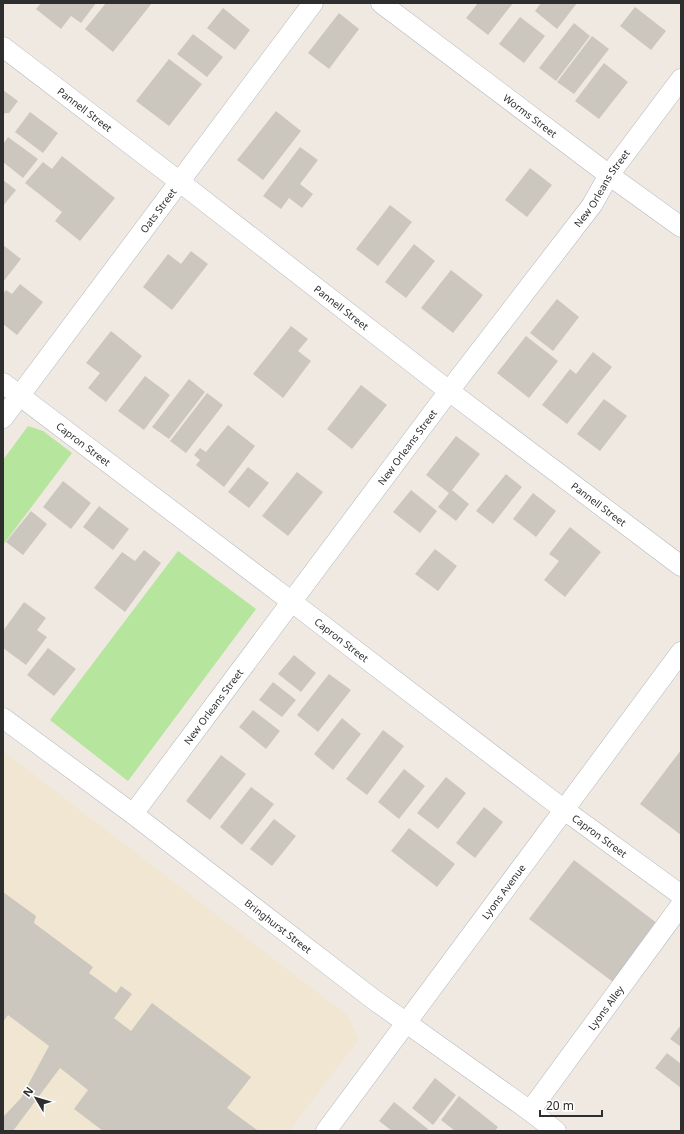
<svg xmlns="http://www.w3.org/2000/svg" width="684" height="1134" viewBox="0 0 684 1134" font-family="'Noto Sans',sans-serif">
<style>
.education{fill:#f0e6d1}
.green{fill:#b6e59e}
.building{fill:#cbc7bf}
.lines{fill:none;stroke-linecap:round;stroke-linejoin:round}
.minor-casing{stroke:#b4b7c1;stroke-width:21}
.minor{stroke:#fff;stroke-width:20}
.labels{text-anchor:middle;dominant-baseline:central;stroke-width:3;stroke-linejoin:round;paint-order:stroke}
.street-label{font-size:10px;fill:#2e2e2e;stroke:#fff}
</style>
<rect width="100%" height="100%" fill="#efe9e1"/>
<!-- education -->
<path class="education" d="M 3,751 L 347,1015 L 359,1039 L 289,1131 L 3,1131 Z"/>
<!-- green -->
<path class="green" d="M 28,426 L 43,431 L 72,453 L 3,545 L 3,460 Z
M 178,551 L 256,609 L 128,781 L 50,720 Z"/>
<!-- building -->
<path class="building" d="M 41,3 L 96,3 L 81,23 L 71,16 L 61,29 L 36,9 Z
M 106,3 L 152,3 L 113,52 L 85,29 Z
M 478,3 L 513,3 L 488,35 L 466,18 Z
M 541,3 L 577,3 L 557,29 L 535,11 Z
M 635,7 L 666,31 L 651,50 L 620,26 Z
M 223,8 L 250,30 L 235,50 L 207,28 Z
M 339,13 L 359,29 L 329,69 L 308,53 Z
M 520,17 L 545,36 L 524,63 L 499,44 Z
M 574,23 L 590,36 L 556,81 L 539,68 Z
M 193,34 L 223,57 L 207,77 L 177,54 Z
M 592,36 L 609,49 L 574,94 L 557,82 Z
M 169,59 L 202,84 L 169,126 L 136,101 Z
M 604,63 L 628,82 L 599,119 L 575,101 Z
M 3,90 L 18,101 L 9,113 L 5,113 L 3,116 Z
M 276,111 L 301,131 L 263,180 L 237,160 Z
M 30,112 L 58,133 L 43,153 L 15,132 Z
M 8,137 L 38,159 L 23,178 L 3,162 L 3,144 Z
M 300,147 L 318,160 L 300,184 L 313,194 L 302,208 L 289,198 L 281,209 L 263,196 Z
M 62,156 L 115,198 L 80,241 L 55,221 L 62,212 L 25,183 L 43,162 L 52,169 Z
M 530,168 L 552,185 L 527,217 L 505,200 Z
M 3,180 L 16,190 L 3,206 Z
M 390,205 L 412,222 L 378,266 L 356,249 Z
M 414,244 L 435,261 L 406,298 L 385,282 Z
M 3,245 L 21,259 L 3,282 Z
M 191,251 L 208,264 L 172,310 L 143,287 L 168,254 L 181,264 Z
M 451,270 L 483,295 L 453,333 L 421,308 Z
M 20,284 L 43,302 L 17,335 L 3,324 L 3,294 L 6,290 L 12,294 Z
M 557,299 L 579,317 L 553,351 L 530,333 Z
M 291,326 L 308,339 L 298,351 L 311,361 L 283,398 L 253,374 Z
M 111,331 L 142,356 L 106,402 L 88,388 L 100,373 L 86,363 Z
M 526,336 L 558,361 L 529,398 L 497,373 Z
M 593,352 L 612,367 L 567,424 L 542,405 L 570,369 L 576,374 Z
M 145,376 L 170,395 L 144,430 L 118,411 Z
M 189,379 L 205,392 L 169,439 L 152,427 Z
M 361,385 L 387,405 L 352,449 L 327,429 Z
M 207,393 L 223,405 L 186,453 L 170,441 Z
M 604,399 L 627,416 L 600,451 L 577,434 Z
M 228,425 L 255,446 L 224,487 L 196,465 L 200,460 L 194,455 L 200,448 L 206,452 Z
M 456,436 L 480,454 L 452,490 L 469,504 L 456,521 L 438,507 L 449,493 L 426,475 Z
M 248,467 L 269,483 L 249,508 L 228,492 Z
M 297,472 L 323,492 L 288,536 L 262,516 Z
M 506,474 L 522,487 L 493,524 L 476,511 Z
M 63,481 L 91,503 L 71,529 L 43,507 Z
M 411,490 L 437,511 L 420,533 L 393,512 Z
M 533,493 L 556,511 L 536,537 L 513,519 Z
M 99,506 L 129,529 L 113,550 L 83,527 Z
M 31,511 L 47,524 L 23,555 L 6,542 Z
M 570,527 L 601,552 L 565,597 L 544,580 L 559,561 L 549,554 Z
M 435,549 L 457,566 L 438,591 L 415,574 Z
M 144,550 L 161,563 L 125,612 L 94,588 L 122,552 L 135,561 Z
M 24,602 L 46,618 L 37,630 L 47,637 L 26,665 L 3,648 L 3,631 Z
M 48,648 L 76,669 L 54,696 L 27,675 Z
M 294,655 L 316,673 L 301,692 L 278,674 Z
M 329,674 L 351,690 L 318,732 L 297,715 Z
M 273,682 L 296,700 L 282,717 L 259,700 Z
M 253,710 L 280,731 L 266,749 L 239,727 Z
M 342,718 L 361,734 L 333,770 L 314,754 Z
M 383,730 L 404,746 L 367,795 L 346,779 Z
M 681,750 L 681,835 L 640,804 Z
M 221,755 L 246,774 L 210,820 L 186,801 Z
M 404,769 L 425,786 L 399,819 L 378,802 Z
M 446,777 L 466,793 L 438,829 L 417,813 Z
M 251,787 L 274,804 L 242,845 L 220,827 Z
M 484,807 L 503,822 L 475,858 L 456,843 Z
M 274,819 L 296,836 L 272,866 L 250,849 Z
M 409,828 L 455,864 L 437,887 L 391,851 Z
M 574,860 L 658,924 L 613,982 L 529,919 Z
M 3,892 L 36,916 L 34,923 L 93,967 L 89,973 L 116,993 L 121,986 L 132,994 L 114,1018 L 131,1031 L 152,1003 L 251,1077 L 227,1108 L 257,1130 L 256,1131 L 103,1131 L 74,1109 L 88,1090 L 60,1068 L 13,1131 L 3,1131 L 3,1117 L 21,1098 L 49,1046 L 8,1015 L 3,1022 Z
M 681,1025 L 681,1047 L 670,1039 Z
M 667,1053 L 681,1064 L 681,1088 L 655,1068 Z
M 435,1078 L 456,1095 L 433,1125 L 412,1108 Z
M 459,1096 L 498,1127 L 495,1131 L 455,1131 L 441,1120 Z
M 394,1102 L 428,1129 L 427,1131 L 392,1131 L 379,1121 Z"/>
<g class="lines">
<defs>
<g id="minor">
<path id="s1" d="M 381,3 L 609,175 L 681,227"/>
<path id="s2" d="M 3,47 L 180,182 L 449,391 L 681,566"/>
<path id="s3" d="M 3,383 L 292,602 L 563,809 L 681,895"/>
<path id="s4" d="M 3,418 L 313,3"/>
<path id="s5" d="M 3,718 L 133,814 L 373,999 L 530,1111 L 556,1131"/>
<path id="s6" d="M 133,814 L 449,391 L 592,205 L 609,175 L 681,79"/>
<path id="s7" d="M 530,1111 L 681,905"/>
<path id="s8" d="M 326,1131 L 681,652"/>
</g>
</defs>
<!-- minor casing -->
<use href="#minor" class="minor-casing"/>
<!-- minor -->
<use href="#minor" class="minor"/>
</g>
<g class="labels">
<!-- street labels -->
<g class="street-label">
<text stroke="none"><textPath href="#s2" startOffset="103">Pannell Street</textPath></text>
<text stroke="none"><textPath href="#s1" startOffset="187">Worms Street</textPath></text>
<text stroke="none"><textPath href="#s6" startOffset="782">New Orleans Street</textPath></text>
<text stroke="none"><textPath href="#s4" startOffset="259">Oats Street</textPath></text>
<text stroke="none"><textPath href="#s2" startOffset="427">Pannell Street</textPath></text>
<text stroke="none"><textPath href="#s3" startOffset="101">Capron Street</textPath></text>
<text stroke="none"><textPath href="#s6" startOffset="458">New Orleans Street</textPath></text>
<text stroke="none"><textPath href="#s2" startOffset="751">Pannell Street</textPath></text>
<text stroke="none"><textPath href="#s3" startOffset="425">Capron Street</textPath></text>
<text stroke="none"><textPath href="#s6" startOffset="134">New Orleans Street</textPath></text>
<text stroke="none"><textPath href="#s3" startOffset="749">Capron Street</textPath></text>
<text stroke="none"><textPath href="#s8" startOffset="298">Lyons Avenue</textPath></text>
<text stroke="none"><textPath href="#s5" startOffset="345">Bringhurst Street</textPath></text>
<text stroke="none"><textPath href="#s7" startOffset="128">Lyons Alley</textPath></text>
</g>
</g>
<!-- border -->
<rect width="684" height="1134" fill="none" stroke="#2e2e2e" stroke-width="8"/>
<!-- north arrow -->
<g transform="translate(36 1098) rotate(308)" stroke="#ffffff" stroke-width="3" paint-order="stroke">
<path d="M0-3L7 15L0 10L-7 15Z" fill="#2e2e2e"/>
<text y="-6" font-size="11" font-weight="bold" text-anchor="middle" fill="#2e2e2e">N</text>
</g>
<!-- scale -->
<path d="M540 1110v6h62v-6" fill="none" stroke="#2e2e2e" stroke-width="2"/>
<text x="546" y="1110" font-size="12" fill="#2e2e2e" stroke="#ffffff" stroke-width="3" paint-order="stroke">20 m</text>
</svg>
